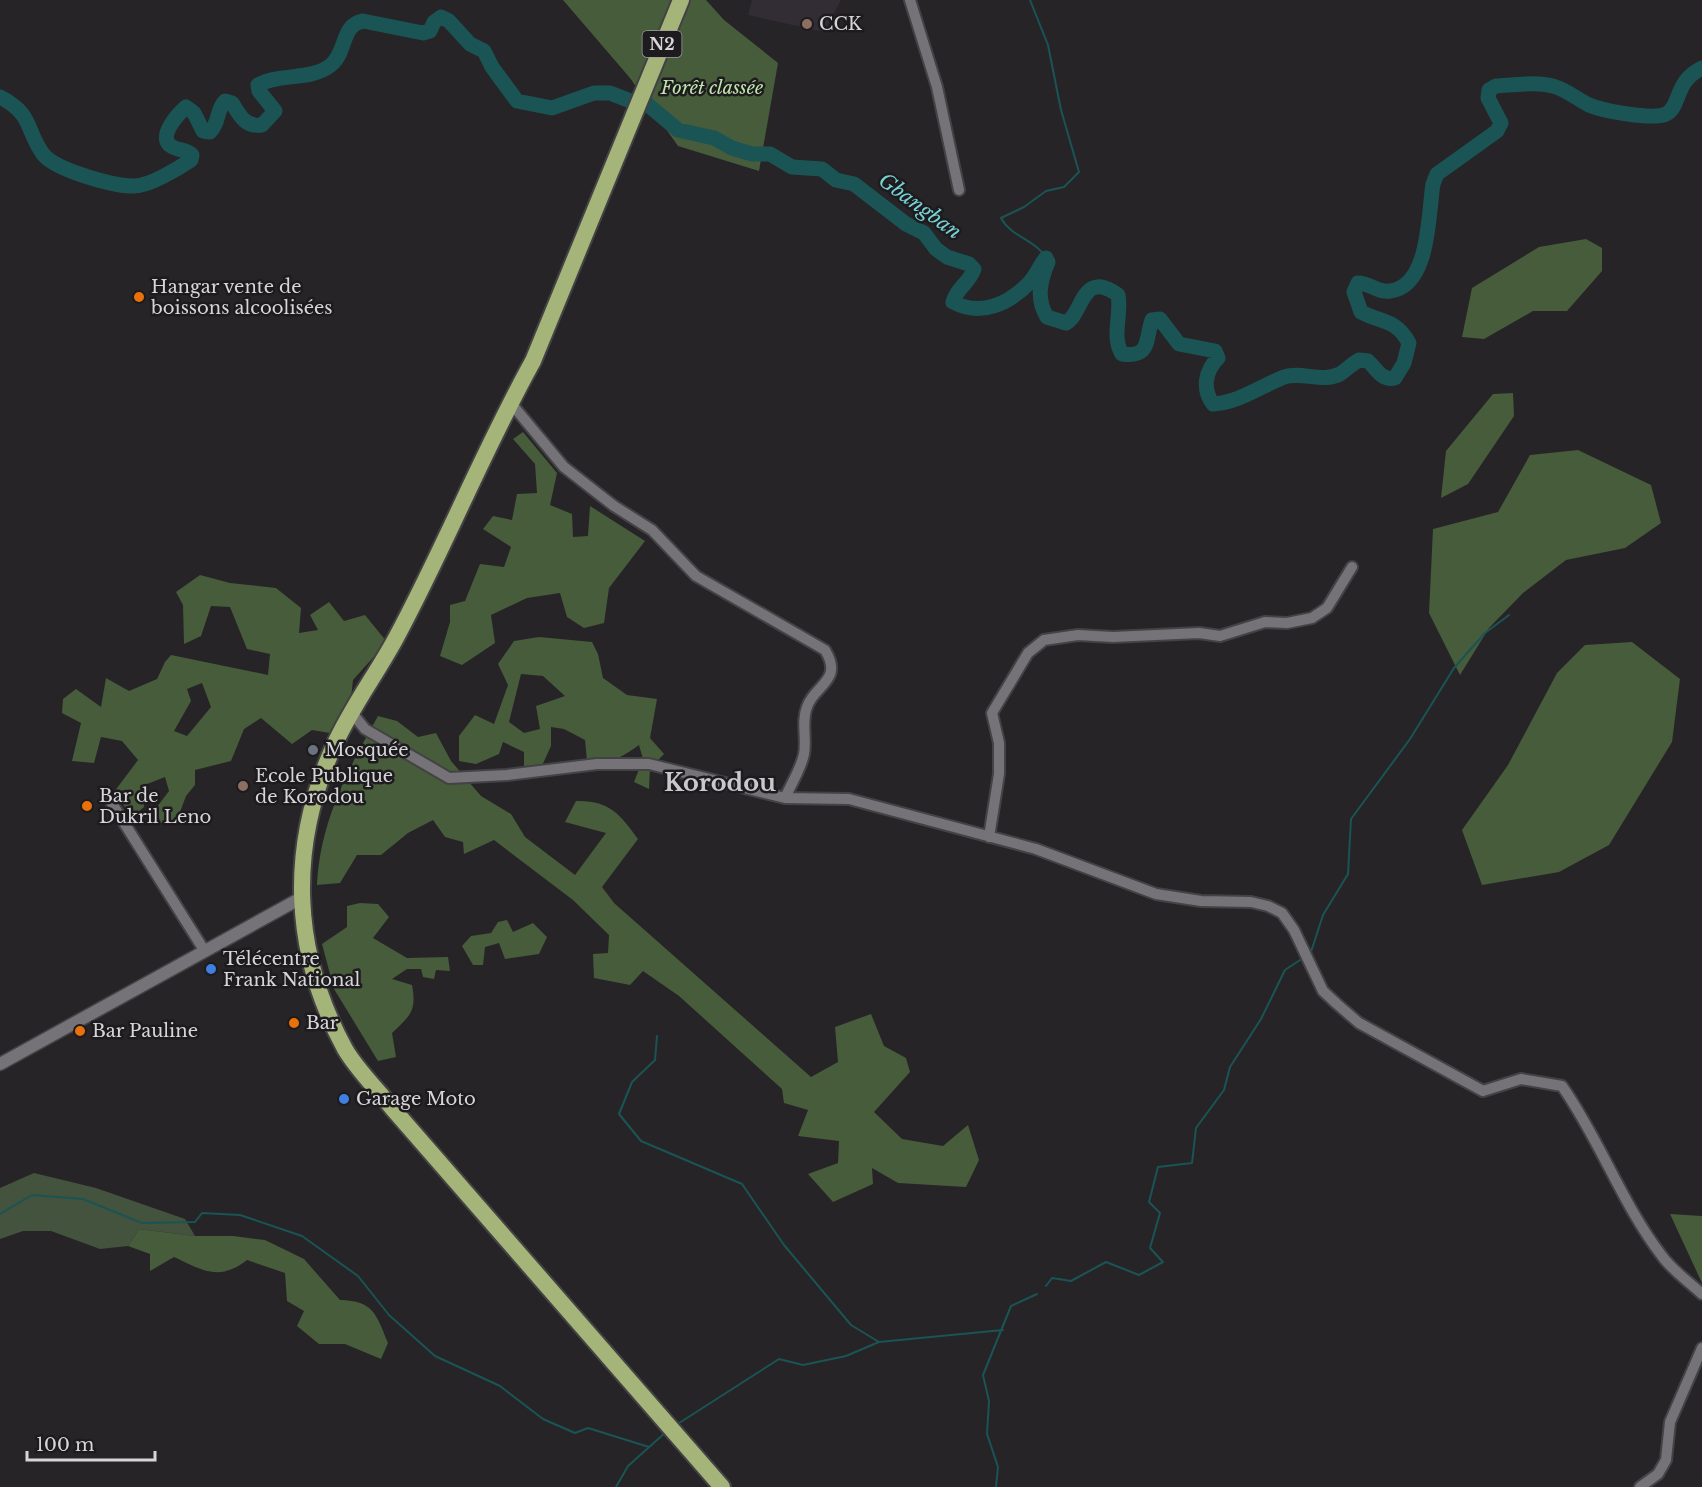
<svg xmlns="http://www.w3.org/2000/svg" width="1702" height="1487" viewBox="0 0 1702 1487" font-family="'Libre Baskerville',serif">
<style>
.built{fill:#322d35}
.green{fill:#44533d}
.forest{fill:#465c3b;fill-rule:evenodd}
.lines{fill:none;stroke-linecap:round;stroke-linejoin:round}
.stream{stroke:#1a5455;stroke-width:2}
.river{stroke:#1a5455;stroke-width:15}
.minor-casing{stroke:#434244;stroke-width:14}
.tertiary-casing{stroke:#434244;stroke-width:15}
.trunk-casing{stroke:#434244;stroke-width:20}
.minor{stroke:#757377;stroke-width:10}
.tertiary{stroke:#757377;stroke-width:12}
.trunk{stroke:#a5b478;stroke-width:16}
.education-dot{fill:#8d6e63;stroke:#1d1b1e;stroke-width:2}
.food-dot{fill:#e8710a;stroke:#1d1b1e;stroke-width:2}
.worship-dot{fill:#6b7280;stroke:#1d1b1e;stroke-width:2}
.shop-dot{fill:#3f7fe0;stroke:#1d1b1e;stroke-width:2}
.labels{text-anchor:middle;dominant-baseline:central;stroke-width:5;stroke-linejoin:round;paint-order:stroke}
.shield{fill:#1d1b1e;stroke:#9e9da0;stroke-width:1.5}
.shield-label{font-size:16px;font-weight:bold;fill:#d6d5d7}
.poi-label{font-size:18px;fill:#d6d5d7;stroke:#1d1b1e;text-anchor:start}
.park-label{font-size:18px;font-style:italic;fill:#bfe6ab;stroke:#1d1b1e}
.water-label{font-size:20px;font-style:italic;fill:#77d3d6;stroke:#1d1b1e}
.district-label{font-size:24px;font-weight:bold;fill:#cac8cc;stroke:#1d1b1e}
</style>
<rect width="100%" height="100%" fill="#262427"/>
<!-- built -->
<path class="built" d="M 752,0 L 841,0 L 824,32 L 748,15 Z"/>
<!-- green -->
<path class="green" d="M 34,1173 L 96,1188 L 185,1219 L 195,1236 L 139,1229 L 128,1246 L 100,1249 L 51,1231 L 23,1231 L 0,1239 L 0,1188 Z"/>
<!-- forest -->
<path class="forest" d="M 563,0 L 706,0 L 724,20 L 778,63 L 759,171 L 678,146 L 630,78 Z
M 1586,239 L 1602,248 L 1602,271 L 1567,311 L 1533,311 L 1484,339 L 1462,337 L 1472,288 L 1539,247 Z
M 1513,393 L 1514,416 L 1468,484 L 1441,498 L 1446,451 L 1493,394 Z
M 523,432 L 557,473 L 550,505 L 572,514 L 573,537 L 588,536 L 590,506 L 645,541 L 609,588 L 604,623 L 584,628 L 567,617 L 560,593 L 527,598 L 491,615 L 495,643 L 462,665 L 440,656 L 450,622 L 450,605 L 465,601 L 480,564 L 504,567 L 511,547 L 483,529 L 493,516 L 512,520 L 517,494 L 537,493 L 535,464 L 513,439 Z
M 1578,450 L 1651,485 L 1661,523 L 1625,548 L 1566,560 L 1523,593 L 1489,628 L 1460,675 L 1429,613 L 1433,529 L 1498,512 L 1530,455 Z
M 200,575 L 230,583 L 276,588 L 301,608 L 299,633 L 318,630 L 310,615 L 329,602 L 344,621 L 365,615 L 387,642 L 353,680 L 350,707 L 330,733 L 312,730 L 292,744 L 261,718 L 244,729 L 231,761 L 195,770 L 195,785 L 186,796 L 177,820 L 160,823 L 157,807 L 169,791 L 165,777 L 142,786 L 144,807 L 132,817 L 114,792 L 138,760 L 122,741 L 101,737 L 94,763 L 72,761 L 81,723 L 62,713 L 63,699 L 76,689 L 101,707 L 106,678 L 129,691 L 157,679 L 165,662 L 171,655 L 268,675 L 270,654 L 247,649 L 230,607 L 211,606 L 201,636 L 184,644 L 183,605 L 176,592 ZM 202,683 L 211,707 L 187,736 L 174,731 L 191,701 L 187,689 Z
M 539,637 L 592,642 L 598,654 L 603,678 L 627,695 L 657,699 L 650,738 L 664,754 L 650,768 L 649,789 L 634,782 L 643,759 L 639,745 C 624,756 606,767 587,761 L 585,740 L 564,729 L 551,727 L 551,746 L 540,770 L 524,767 L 524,752 L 503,742 L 499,754 L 476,764 L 459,761 L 459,736 L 475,715 L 494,724 L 508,685 L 498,664 L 514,641 ZM 521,674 L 543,676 L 565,696 L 536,706 L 540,729 L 524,733 L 509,722 Z
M 1632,642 L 1680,679 L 1672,742 L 1609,845 L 1559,872 L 1482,885 L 1462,830 L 1508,765 L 1557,673 L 1585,645 Z
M 378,716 L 397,721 L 418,737 L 436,733 L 451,761 L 481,796 L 511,814 L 525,837 L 575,875 L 606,833 L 565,822 L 576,801 C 609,800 620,814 638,839 L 602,887 L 614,903 L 811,1077 L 838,1062 L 835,1027 L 871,1014 L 884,1046 L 906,1058 L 910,1072 L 874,1112 L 902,1139 L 943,1146 L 968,1125 L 979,1160 L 966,1187 L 898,1183 L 872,1168 L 873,1184 L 833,1202 L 808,1174 L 838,1163 L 839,1141 L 798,1136 L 808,1110 L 784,1103 L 782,1089 L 679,996 L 643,971 L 630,985 L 594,978 L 593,954 L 608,953 L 609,935 L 573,900 L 494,840 L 464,854 L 463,842 L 445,837 L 433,820 L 408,833 L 381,855 L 357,855 L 340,883 L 317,885 C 320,822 348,769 378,716 Z
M 360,903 L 378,904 L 389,917 L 373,938 L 407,958 L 448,957 L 450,971 L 436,970 L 434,979 L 423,977 L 421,969 L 407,969 L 392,979 L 412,985 C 417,1011 410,1016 392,1033 L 396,1057 L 378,1061 L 334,989 L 322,944 L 347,927 L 347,906 Z
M 507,920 L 513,932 L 533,923 L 547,937 L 539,954 L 505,959 L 499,943 L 485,947 L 483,965 L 473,965 L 462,946 L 471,936 L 491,933 L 498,922 Z
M 1670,1214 L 1702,1216 L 1702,1283 Z
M 139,1229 L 195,1236 L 233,1236 L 265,1240 L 304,1259 L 340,1300 C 374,1301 376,1314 388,1343 L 381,1359 L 345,1344 L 319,1344 L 297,1326 L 304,1311 L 287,1301 L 285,1273 L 247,1260 C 219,1282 202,1270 174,1257 L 150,1271 L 150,1254 L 128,1246 Z"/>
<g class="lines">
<!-- stream -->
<path class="stream" d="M 1030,0 L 1048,45 L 1061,110 L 1079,172 L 1064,187 L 1046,191 L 1024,207 L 1001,218 C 1011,237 1036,240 1046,258
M 1310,955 L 1323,915 L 1348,874 L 1351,819 L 1410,739 L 1454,668 L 1485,633 L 1509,615
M 657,1036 L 655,1060 L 632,1082 L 619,1114 L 641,1141 L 742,1184 L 784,1245 L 851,1325 L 879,1342
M 0,1214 L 32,1195 L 83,1199 L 142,1223 L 195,1222 L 202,1213 L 240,1215 L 302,1236 L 358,1276 L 389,1315 L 435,1356 L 500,1386 L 543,1419 L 575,1433 L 588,1428 L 649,1447
M 1046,1286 L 1052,1278 L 1071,1281 L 1106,1262 L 1139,1275 L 1163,1262 L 1150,1248 L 1160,1213 L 1149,1202 L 1158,1167 L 1192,1163 L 1196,1128 L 1224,1090 L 1230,1067 L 1261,1019 L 1285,970 L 1303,958
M 676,1425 L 779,1359 L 803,1365 L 846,1356 L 879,1342 L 1003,1330
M 616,1487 L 628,1466 L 666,1432
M 996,1487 L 998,1467 L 987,1434 L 989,1401 L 983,1375 L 1011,1306 L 1037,1294"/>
<!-- river -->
<path class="river" d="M 0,97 C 34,115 25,129 43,154 C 55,170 113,186 133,186 C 148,187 179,168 191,160 L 192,155 C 186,149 178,151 171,146 C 157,137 178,114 186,107 L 194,113 L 203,131 L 210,132 C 220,122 216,110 225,101 L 232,103 C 240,116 245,127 262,125 L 275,111 L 259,91 L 258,85 C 279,73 311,81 331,65 C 347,52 341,25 363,21 L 423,33 L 430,31 L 434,22 L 441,17 L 449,21 L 470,44 L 484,51 L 492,67 L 517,101 L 552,108 L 594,93 L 610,93 L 628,100 L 647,104 L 678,130 L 714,138 L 732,148 L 752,154 L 770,154 L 792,167 L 822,169 L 836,180 L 854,184 L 906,224 L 924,233 L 936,249 L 947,257 L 969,264 L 974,269 C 969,284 957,287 953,302 C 981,317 1009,304 1030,282 C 1036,275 1040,265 1046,258 L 1048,262 C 1040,281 1036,299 1047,317 L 1066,323 C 1083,314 1082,268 1118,295 C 1122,315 1111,336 1122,354 C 1151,358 1145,340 1152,320 L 1160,319 L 1179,344 L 1215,351 L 1218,358 C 1205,371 1202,389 1213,404 C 1240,402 1259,387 1284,377 C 1301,371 1323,383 1340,374 C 1346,370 1352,364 1359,360 L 1368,361 C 1377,369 1381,381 1395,378 L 1404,363 L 1409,343 C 1396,319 1382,323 1361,312 L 1354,292 L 1358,283 C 1370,283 1378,293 1390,291 C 1430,286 1428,215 1433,184 L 1437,174 L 1497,131 L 1501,123 L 1488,98 L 1489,90 L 1496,86 C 1514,85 1538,81 1556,87 C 1568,91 1577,99 1589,105 C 1603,111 1652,120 1666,114 C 1681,107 1674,81 1702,68"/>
<defs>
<path id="minor" d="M 910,0 L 937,87 L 959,190
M 510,402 L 564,467 L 614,506 L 652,530 L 696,576 L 825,650 C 844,681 814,685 807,707 C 801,722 807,739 804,754 C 801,769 791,784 785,798
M 352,713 L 365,729 L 449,778 L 507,775 L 597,764 L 649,764 L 785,798 L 849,799 L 1036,849 L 1156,894 L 1201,901 L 1251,902 L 1268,906 L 1282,913 L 1294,930 L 1323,991 L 1337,1004 L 1359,1023 L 1483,1091 L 1521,1079 L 1562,1086 C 1600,1140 1622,1204 1662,1256 C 1672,1270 1689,1282 1702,1294
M 111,802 L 204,950
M 989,837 L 999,774 L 999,743 L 992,713 L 1028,653 L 1044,640 L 1078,635 L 1113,637 L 1199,633 L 1220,636 L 1265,622 L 1287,623 L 1312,618 L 1327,608 L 1352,567
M 1640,1487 L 1658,1474 L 1666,1460 L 1670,1422 L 1702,1348"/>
<path id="tertiary" d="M 0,1064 L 301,898"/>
<path id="trunk" d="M 681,0 L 533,361 C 483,451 445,547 396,638 C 376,675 350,709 333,748 C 288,849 292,952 345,1049 C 357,1070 378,1090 393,1109 L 722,1487"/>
</defs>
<!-- minor casing -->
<use href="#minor" class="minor-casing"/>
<!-- tertiary casing -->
<use href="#tertiary" class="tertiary-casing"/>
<!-- trunk casing -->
<use href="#trunk" class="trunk-casing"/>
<!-- minor -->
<use href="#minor" class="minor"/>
<!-- tertiary -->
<use href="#tertiary" class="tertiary"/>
<!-- trunk -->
<use href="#trunk" class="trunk"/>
</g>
<!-- markers -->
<g class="education-dot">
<circle cx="807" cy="24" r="6"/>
<circle cx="243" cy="786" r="6"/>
</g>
<g class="food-dot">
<circle cx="139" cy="297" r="6"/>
<circle cx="87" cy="806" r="6"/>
<circle cx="294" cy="1023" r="6"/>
<circle cx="80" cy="1031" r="6"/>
</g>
<circle class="worship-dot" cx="313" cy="750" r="6"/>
<g class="shop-dot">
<circle cx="211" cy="969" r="6"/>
<circle cx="344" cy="1099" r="6"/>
</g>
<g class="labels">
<!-- shield labels -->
<rect class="shield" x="642.5" y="31" width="39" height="26" rx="4.5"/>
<g class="shield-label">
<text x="662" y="44">N2</text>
</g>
<!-- poi labels -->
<g class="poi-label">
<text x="819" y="24">CCK</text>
<text x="151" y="287">Hangar vente de<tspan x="151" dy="21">boissons alcoolisées</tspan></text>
<text x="325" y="750">Mosquée</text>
<text x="255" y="776">Ecole Publique<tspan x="255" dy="21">de Korodou</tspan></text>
<text x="99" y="796">Bar de<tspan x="99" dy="21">Dukril Leno</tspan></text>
<text x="223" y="959">Télécentre<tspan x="223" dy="21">Frank National</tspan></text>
<text x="306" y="1023">Bar</text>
<text x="92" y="1031">Bar Pauline</text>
<text x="356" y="1099">Garage Moto</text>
</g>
<!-- park labels -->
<g class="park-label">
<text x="712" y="88">Forêt classée</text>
</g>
<!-- water labels -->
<g class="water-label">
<text transform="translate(920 206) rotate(36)">Gbangban</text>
</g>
<!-- district labels -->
<g class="district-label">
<text x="720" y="782">Korodou</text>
</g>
</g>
<!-- scale -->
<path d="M27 1451v9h128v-9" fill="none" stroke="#d6d5d7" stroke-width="3"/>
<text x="36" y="1451" font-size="18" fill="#d6d5d7" stroke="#1d1b1e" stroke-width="4.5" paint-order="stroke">100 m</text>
</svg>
